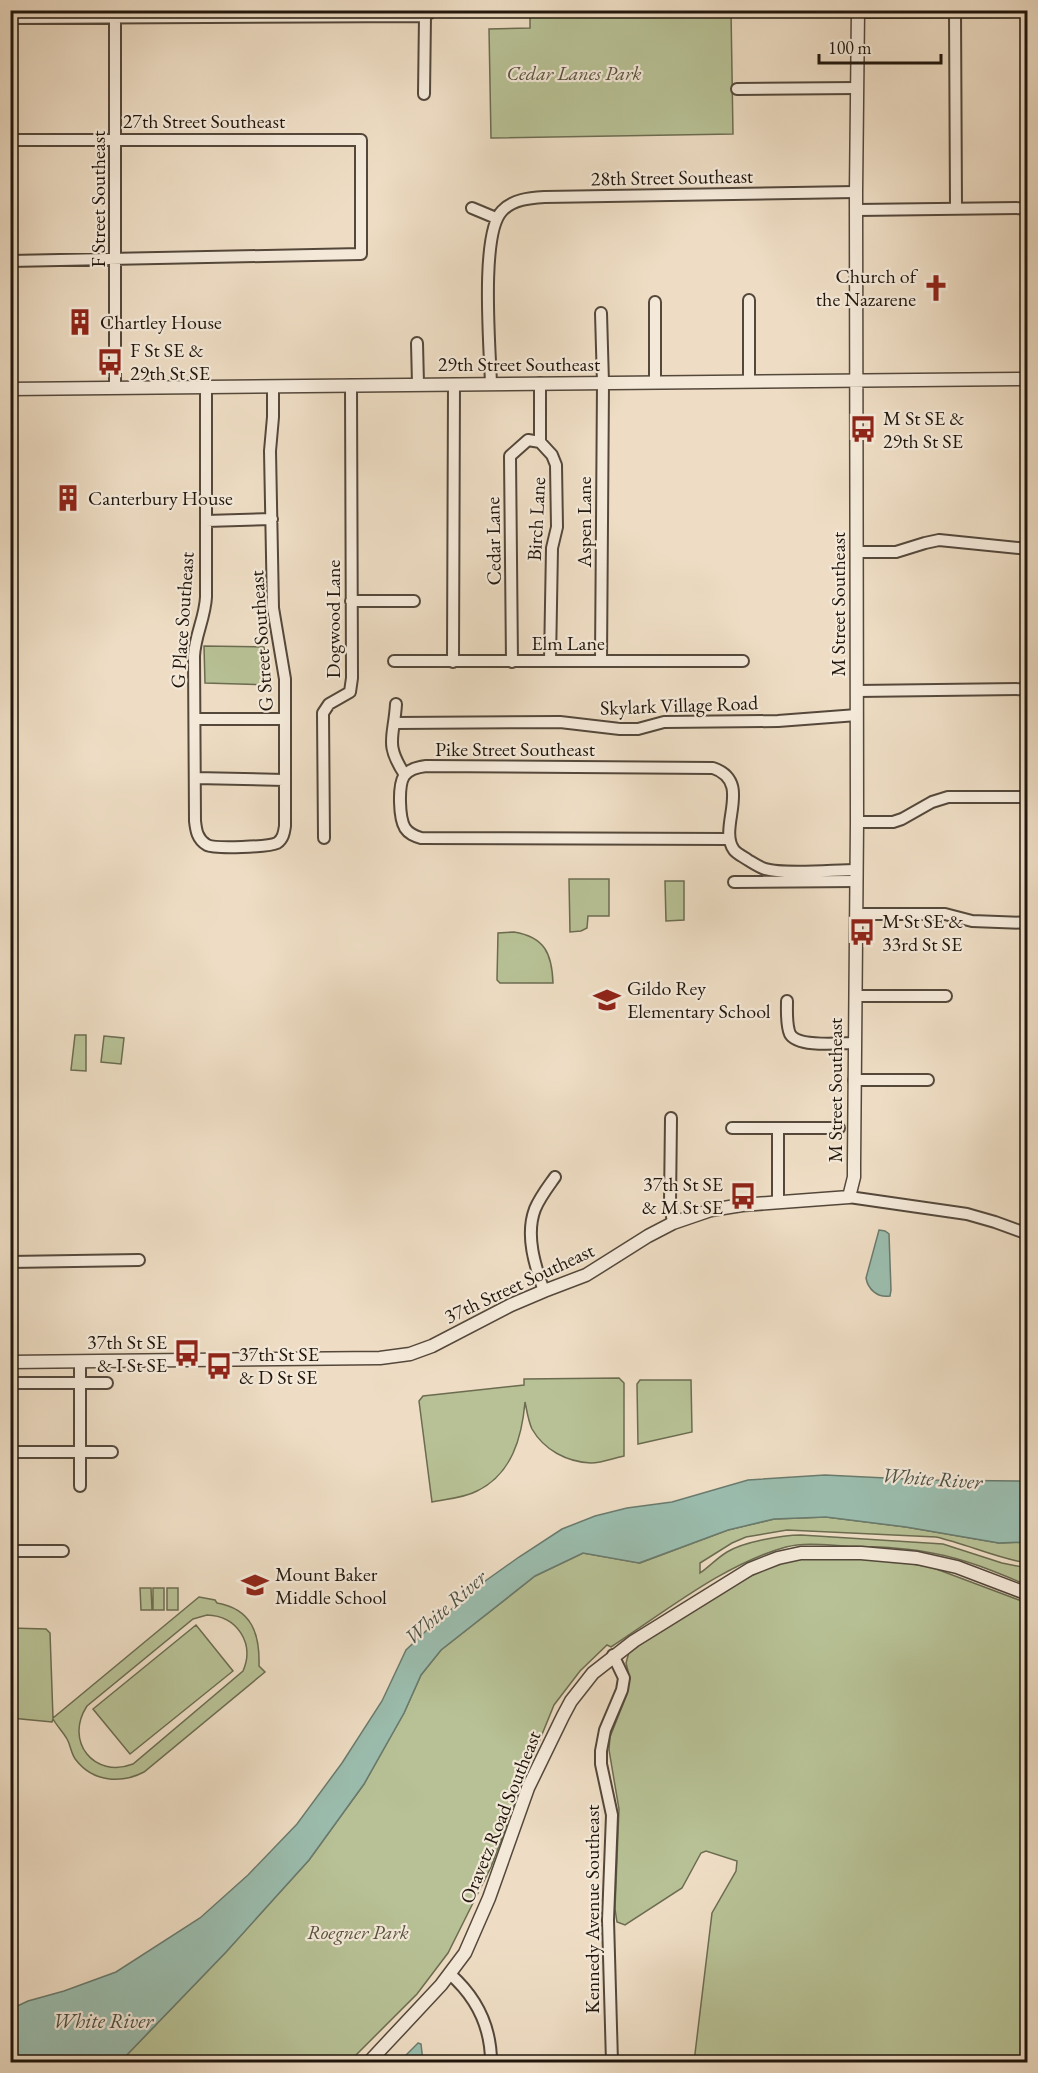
<svg xmlns="http://www.w3.org/2000/svg" width="1038" height="2073" viewBox="0 0 1038 2073" font-family="'EB Garamond',serif">
<style>
.green{fill:#b7c195;stroke:#6c6c51;stroke-width:1.5;fill-rule:evenodd}
.water{fill:#9bbdae;stroke:#6a7b6e;stroke-width:1.5}
.lines{fill:none;stroke-linecap:round;stroke-linejoin:round}
.minor-casing{stroke:#54483b;stroke-width:14}
.tertiary-casing{stroke:#54483b;stroke-width:15}
.minor{stroke:#f4e9d9;stroke-width:10}
.tertiary{stroke:#f4e9d9;stroke-width:12}
.labels{text-anchor:middle;dominant-baseline:central;stroke-width:4.5;stroke-linejoin:round;paint-order:stroke}
.park-label{font-size:20px;font-style:italic;fill:#56523d;stroke:#f4e9d9}
.street-label{font-size:20px;fill:#21170d;stroke:#f4e9d9}
.poi-label{font-size:20px;fill:#21170d;stroke:#f4e9d9;text-anchor:start}
.water-label{font-size:21px;font-style:italic;fill:#4c5145;stroke:#f4e9d9}
</style>
<rect width="100%" height="100%" fill="#eeddc4"/>
<filter id="stains"><feTurbulence type="fractalNoise" baseFrequency=".00333" numOctaves="4"/><feColorMatrix values="0 0 0 0 .2 0 0 0 0 .09 0 0 0 0 .02 0 0 0 .5 -.17"/></filter>
<radialGradient id="worn" r=".72"><stop offset=".6" stop-color="#630" stop-opacity="0"/><stop offset="1" stop-color="#630" stop-opacity=".3"/></radialGradient>
<!-- green -->
<path class="green" d="M 530,11 L 731,11 L 733,134 L 491,138 L 489,29 L 530,28 Z
M 204,646 L 264,647 L 265,655 L 269,660 L 268,685 L 205,683 Z
M 569,879 L 609,879 L 609,916 L 588,916 L 587,928 L 581,931 L 570,932 Z
M 665,881 L 684,881 L 684,920 L 666,921 Z
M 514,932 C 545,937 552,954 553,983 L 500,983 L 497,980 L 498,933 Z
M 75,1035 L 86,1035 L 86,1071 L 71,1070 Z
M 104,1036 L 124,1038 L 121,1064 L 101,1062 Z
M 619,1378 L 624,1383 L 624,1456 C 614,1458 602,1463 591,1463 C 567,1462 544,1450 532,1429 C 528,1420 527,1411 525,1402 C 522,1437 512,1474 477,1491 C 464,1498 446,1499 432,1502 L 419,1401 L 423,1396 L 524,1385 L 524,1379 Z
M 640,1380 L 691,1380 L 692,1432 L 638,1444 L 637,1384 Z
M 826,1517 L 906,1527 L 999,1543 L 1027,1542 L 1027,1563 C 996,1558 967,1544 936,1537 L 787,1530 L 746,1537 L 732,1543 L 700,1563 L 700,1573 C 709,1567 717,1558 727,1552 C 743,1542 782,1535 801,1535 L 943,1544 L 1002,1563 L 1027,1568 L 1027,1585 C 998,1573 968,1560 937,1554 C 906,1547 876,1547 845,1546 C 826,1545 805,1542 786,1547 C 724,1564 665,1612 611,1647 L 607,1645 L 580,1671 L 554,1705 L 530,1764 L 491,1867 L 448,1953 L 417,1994 L 349,2062 L 120,2062 L 226,1952 L 309,1860 L 364,1784 L 404,1713 L 421,1675 L 441,1650 L 535,1576 L 583,1553 L 640,1563 L 728,1530 L 774,1519 Z
M 809,1558 L 849,1558 L 906,1563 L 931,1567 L 1027,1603 L 1027,2062 L 694,2062 L 712,1913 L 736,1871 L 737,1861 L 706,1851 L 701,1853 L 682,1888 L 625,1925 L 617,1922 L 615,1909 L 619,1809 L 609,1750 L 610,1737 L 627,1694 L 629,1675 L 626,1663 L 629,1652 C 677,1620 727,1583 781,1563 C 790,1560 800,1560 809,1558 Z
M 140,1588 L 151,1588 L 152,1610 L 141,1610 Z
M 164,1588 L 164,1610 L 153,1610 L 153,1588 Z
M 178,1588 L 178,1610 L 167,1610 L 167,1588 Z
M 199,1597 L 215,1600 L 217,1603 C 252,1609 260,1634 259,1666 L 265,1672 L 144,1772 C 121,1784 93,1782 76,1760 C 71,1754 71,1746 67,1739 C 63,1732 57,1726 53,1719 L 52,1722 L 11,1718 L 11,1628 L 46,1629 L 50,1633 L 53,1718 ZM 207,1615 C 237,1616 255,1643 243,1671 L 133,1764 C 94,1779 64,1741 87,1706 L 193,1619 Z
M 196,1625 L 233,1671 L 130,1754 L 93,1709 Z"/>
<!-- water -->
<path class="water" d="M 879,1230 L 885,1231 L 889,1234 L 891,1290 L 890,1296 C 877,1298 868,1289 866,1278 Z
M 825,1475 L 926,1480 L 1027,1481 L 1027,1542 L 999,1543 L 906,1527 L 826,1517 L 774,1519 L 728,1530 L 639,1563 L 583,1553 L 535,1576 L 441,1650 L 421,1675 L 404,1713 L 364,1784 L 309,1860 L 226,1952 L 120,2062 L 11,2062 L 11,2009 L 28,2001 L 64,1991 L 116,1972 L 200,1918 L 248,1875 L 297,1824 L 342,1763 L 382,1701 L 406,1650 L 427,1630 L 481,1584 L 519,1557 L 562,1529 L 595,1516 L 627,1508 L 672,1502 L 748,1480 Z
M 418,2043 L 421,2044 L 423,2062 L 403,2062 L 404,2057 Z"/>
<g class="lines">
<defs>
<path id="minor" d="M 115,11 L 115,388
M 955,11 L 956,208
M 858,12 L 1028,11
M 10,18 L 425,16 L 434,10
M 737,89 L 857,88
M 424,94 L 425,16
M 10,140 L 361,140 L 361,254 L 10,261
M 472,208 L 496,218
M 857,210 L 1028,208
M 655,302 L 655,383
M 417,343 L 418,384
M 749,381 L 749,300
M 540,383 L 540,442 L 552,455 L 556,465 L 557,527 L 552,548 L 550,661
M 491,384 C 490,349 480,234 502,211 C 513,199 530,198 545,197 L 856,192
M 206,387 L 206,597 C 205,618 195,635 194,656 L 195,821 C 196,830 197,839 207,845 C 215,849 269,847 277,843 C 283,839 284,833 285,826 L 285,679 L 273,608 L 270,451 L 273,417 L 273,386
M 206,521 L 272,519
M 857,552 L 896,552 L 925,543 L 939,540 L 1028,549
M 351,601 L 414,601
M 394,661 L 743,661
M 601,661 L 603,383 L 601,313
M 453,662 L 454,384
M 512,662 L 510,456 L 528,440 L 540,442
M 857,691 L 1028,689
M 396,704 C 394,738 384,743 405,775
M 195,719 L 285,719
M 395,723 L 560,722 L 620,729 L 638,729 L 664,722 L 778,721 L 857,715
M 195,778 L 284,780
M 857,822 L 893,822 L 902,819 L 932,802 L 948,797 L 1028,797
M 324,838 L 323,713 L 329,704 L 350,692 L 352,678 L 351,385
M 729,839 L 421,838 C 414,836 409,834 405,828 C 399,818 398,786 404,776 C 408,770 418,767 426,766 L 713,768 C 754,782 717,827 734,850 C 737,854 744,857 748,860 C 753,863 759,867 765,869 C 784,875 834,870 856,870
M 734,882 L 856,881
M 857,914 L 945,914 L 972,921 L 1028,923
M 856,996 L 946,996
M 787,1001 C 787,1011 786,1025 790,1034 C 798,1048 840,1043 854,1043
M 854,1080 L 928,1080
M 671,1118 L 670,1203 L 673,1223
M 732,1128 L 839,1128
M 849,1197 L 967,1214 L 995,1222 L 1028,1234
M 778,1202 L 778,1128
M 10,1262 L 139,1260
M 544,1291 C 535,1266 525,1235 535,1209 C 540,1197 548,1187 555,1177
M 80,1361 L 80,1486
M 10,1383 L 107,1383
M 10,1452 L 112,1452
M 10,1551 L 63,1551
M 450,1974 C 476,1997 491,2027 491,2062
M 612,2062 L 608,1920 L 612,1815 L 601,1764 L 601,1751 L 605,1730 L 622,1690 L 624,1678 L 613,1655"/>
<path id="tertiary" d="M 10,389 L 1028,379
M 10,1362 L 380,1358 L 410,1354 L 432,1346 L 511,1305 L 544,1291 L 586,1275 L 648,1236 L 673,1223 L 711,1210 L 742,1205 L 849,1197 L 854,1177 L 854,1165 L 857,822 L 856,192 L 858,10
M 369,2062 L 441,1985 L 465,1953 L 489,1898 L 528,1788 L 563,1716 L 571,1701 L 593,1673 L 634,1641 L 750,1569 L 778,1558 L 801,1553 L 861,1553 L 917,1558 L 957,1567 L 1028,1594"/>
</defs>
<!-- minor casing -->
<use href="#minor" class="minor-casing"/>
<!-- tertiary casing -->
<use href="#tertiary" class="tertiary-casing"/>
<!-- minor -->
<use href="#minor" class="minor"/>
<!-- tertiary -->
<use href="#tertiary" class="tertiary"/>
</g>
<!-- icons -->
<defs>
<symbol id="church-bare" viewBox="-9 -9 18 18"><path d="M-1.2-6h2.4v3.5h3.3v2.4h-3.3V6h-2.4V-.1h-3.3v-2.4h3.3Z" fill="#8f2418" stroke="#f4e9d9" stroke-width="2.5" paint-order="stroke"/></symbol>
<symbol id="building-bare" viewBox="-9 -9 18 18"><path d="M-4-6H4V6H1V3H-1V6H-4ZM-2.5-4.3h1.7v1.8h-1.7ZM.8-4.3h1.7v1.8H.8ZM-2.5-1h1.7V.8h-1.7ZM.8-1h1.7V.8H.8Z" fill="#8f2418" stroke="#f4e9d9" stroke-width="2.5" paint-order="stroke"/></symbol>
<symbol id="bus-bare" viewBox="-9 -9 18 18"><path d="M-5-6H5V4H4V6H2V4H-2V6H-4V4H-5ZM-3.5-4V0h7V-4ZM-3.5 1.2v1.5H-2V1.2ZM2 1.2v1.5H3.5V1.2Z" fill="#8f2418" stroke="#f4e9d9" stroke-width="2.5" paint-order="stroke"/></symbol>
<symbol id="school-bare" viewBox="-9 -9 18 18"><path d="M0-5L7-2L0 1L-7-2ZM-4 1L0 2.5L4 1V4Q0 6-4 4Z" fill="#8f2418" stroke="#f4e9d9" stroke-width="2.5" paint-order="stroke"/></symbol>
</defs>
<g fill-rule="evenodd">
<use href="#church-bare" x="917" y="269" width="38" height="38"/>
<use href="#building-bare" x="61" y="303" width="38" height="38"/>
<use href="#bus-bare" x="91" y="343" width="38" height="38"/>
<use href="#bus-bare" x="844" y="410" width="38" height="38"/>
<use href="#building-bare" x="49" y="479" width="38" height="38"/>
<use href="#bus-bare" x="843" y="913" width="38" height="38"/>
<use href="#school-bare" x="588" y="981" width="38" height="38"/>
<use href="#bus-bare" x="724" y="1177" width="38" height="38"/>
<use href="#bus-bare" x="168" y="1334" width="38" height="38"/>
<use href="#bus-bare" x="200" y="1347" width="38" height="38"/>
<use href="#school-bare" x="236" y="1566" width="38" height="38"/>
</g>
<g class="labels">
<!-- park labels -->
<g class="park-label">
<text x="574" y="73">Cedar Lanes Park</text>
<text x="358" y="1932">Roegner Park</text>
</g>
<!-- street labels -->
<g class="street-label">
<text x="204" y="121">27th Street Southeast</text>
<text transform="translate(672 177) rotate(-1)">28th Street Southeast</text>
<text transform="translate(98 199) rotate(-90)">F Street Southeast</text>
<text x="519" y="364">29th Street Southeast</text>
<text transform="translate(536 519) rotate(-87)">Birch Lane</text>
<text transform="translate(584 522) rotate(-90)">Aspen Lane</text>
<text transform="translate(493 541) rotate(-91)">Cedar Lane</text>
<text transform="translate(838 604) rotate(-90)">M Street Southeast</text>
<text transform="translate(333 619) rotate(-90)">Dogwood Lane</text>
<text transform="translate(182 620) rotate(-86)">G Place Southeast</text>
<text transform="translate(261 641) rotate(-94)">G Street Southeast</text>
<text x="568" y="643">Elm Lane</text>
<text transform="translate(679 705) rotate(-2)">Skylark Village Road</text>
<text x="515" y="749">Pike Street Southeast</text>
<text transform="translate(835 1090) rotate(-90)">M Street Southeast</text>
<text transform="translate(519 1283) rotate(-25)">37th Street Southeast</text>
<text transform="translate(500 1817) rotate(-68)">Oravetz Road Southeast</text>
<text transform="translate(592 1909) rotate(-90)">Kennedy Avenue Southeast</text>
</g>
<!-- poi labels -->
<g class="poi-label">
<text x="916" y="276" text-anchor="end">Church of<tspan x="916" dy="23">the Nazarene</tspan></text>
<text x="100" y="322">Chartley House</text>
<text x="130" y="350">F St SE &amp;<tspan x="130" dy="23">29th St SE</tspan></text>
<text x="883" y="418">M St SE &amp;<tspan x="883" dy="23">29th St SE</tspan></text>
<text x="88" y="498">Canterbury House</text>
<text x="882" y="921">M St SE &amp;<tspan x="882" dy="23">33rd St SE</tspan></text>
<text x="627" y="988">Gildo Rey<tspan x="627" dy="23">Elementary School</tspan></text>
<text x="723" y="1184" text-anchor="end">37th St SE<tspan x="723" dy="23">&amp; M St SE</tspan></text>
<text x="167" y="1342" text-anchor="end">37th St SE<tspan x="167" dy="23">&amp; I St SE</tspan></text>
<text x="239" y="1354">37th St SE<tspan x="239" dy="23">&amp; D St SE</tspan></text>
<text x="275" y="1574">Mount Baker<tspan x="275" dy="23">Middle School</tspan></text>
</g>
<!-- water labels -->
<g class="water-label">
<text transform="translate(932 1478) rotate(4)">White River</text>
<text transform="translate(445 1607) rotate(-41)">White River</text>
<text x="103" y="2020">White River</text>
</g>
</g>
<!-- margin -->
<rect width="1038" height="2073" fill="none" stroke="#eeddc4" stroke-width="36"/>
<rect x="12" y="12" width="1014" height="2049" fill="none" stroke="#21170d" stroke-width="3"/>
<rect x="18" y="18" width="1002" height="2037" fill="none" stroke="#21170d" stroke-width="1.5"/>
<!-- scale -->
<path d="M819 54v9h122v-9" fill="none" stroke="#21170d" stroke-width="3"/>
<text x="828" y="54" font-size="18" fill="#21170d" stroke="#f4e9d9" stroke-width="4.5" paint-order="stroke">100 m</text>
<rect width="100%" height="100%" filter="url(#stains)"/>
<rect width="100%" height="100%" fill="url(#worn)"/>
</svg>
